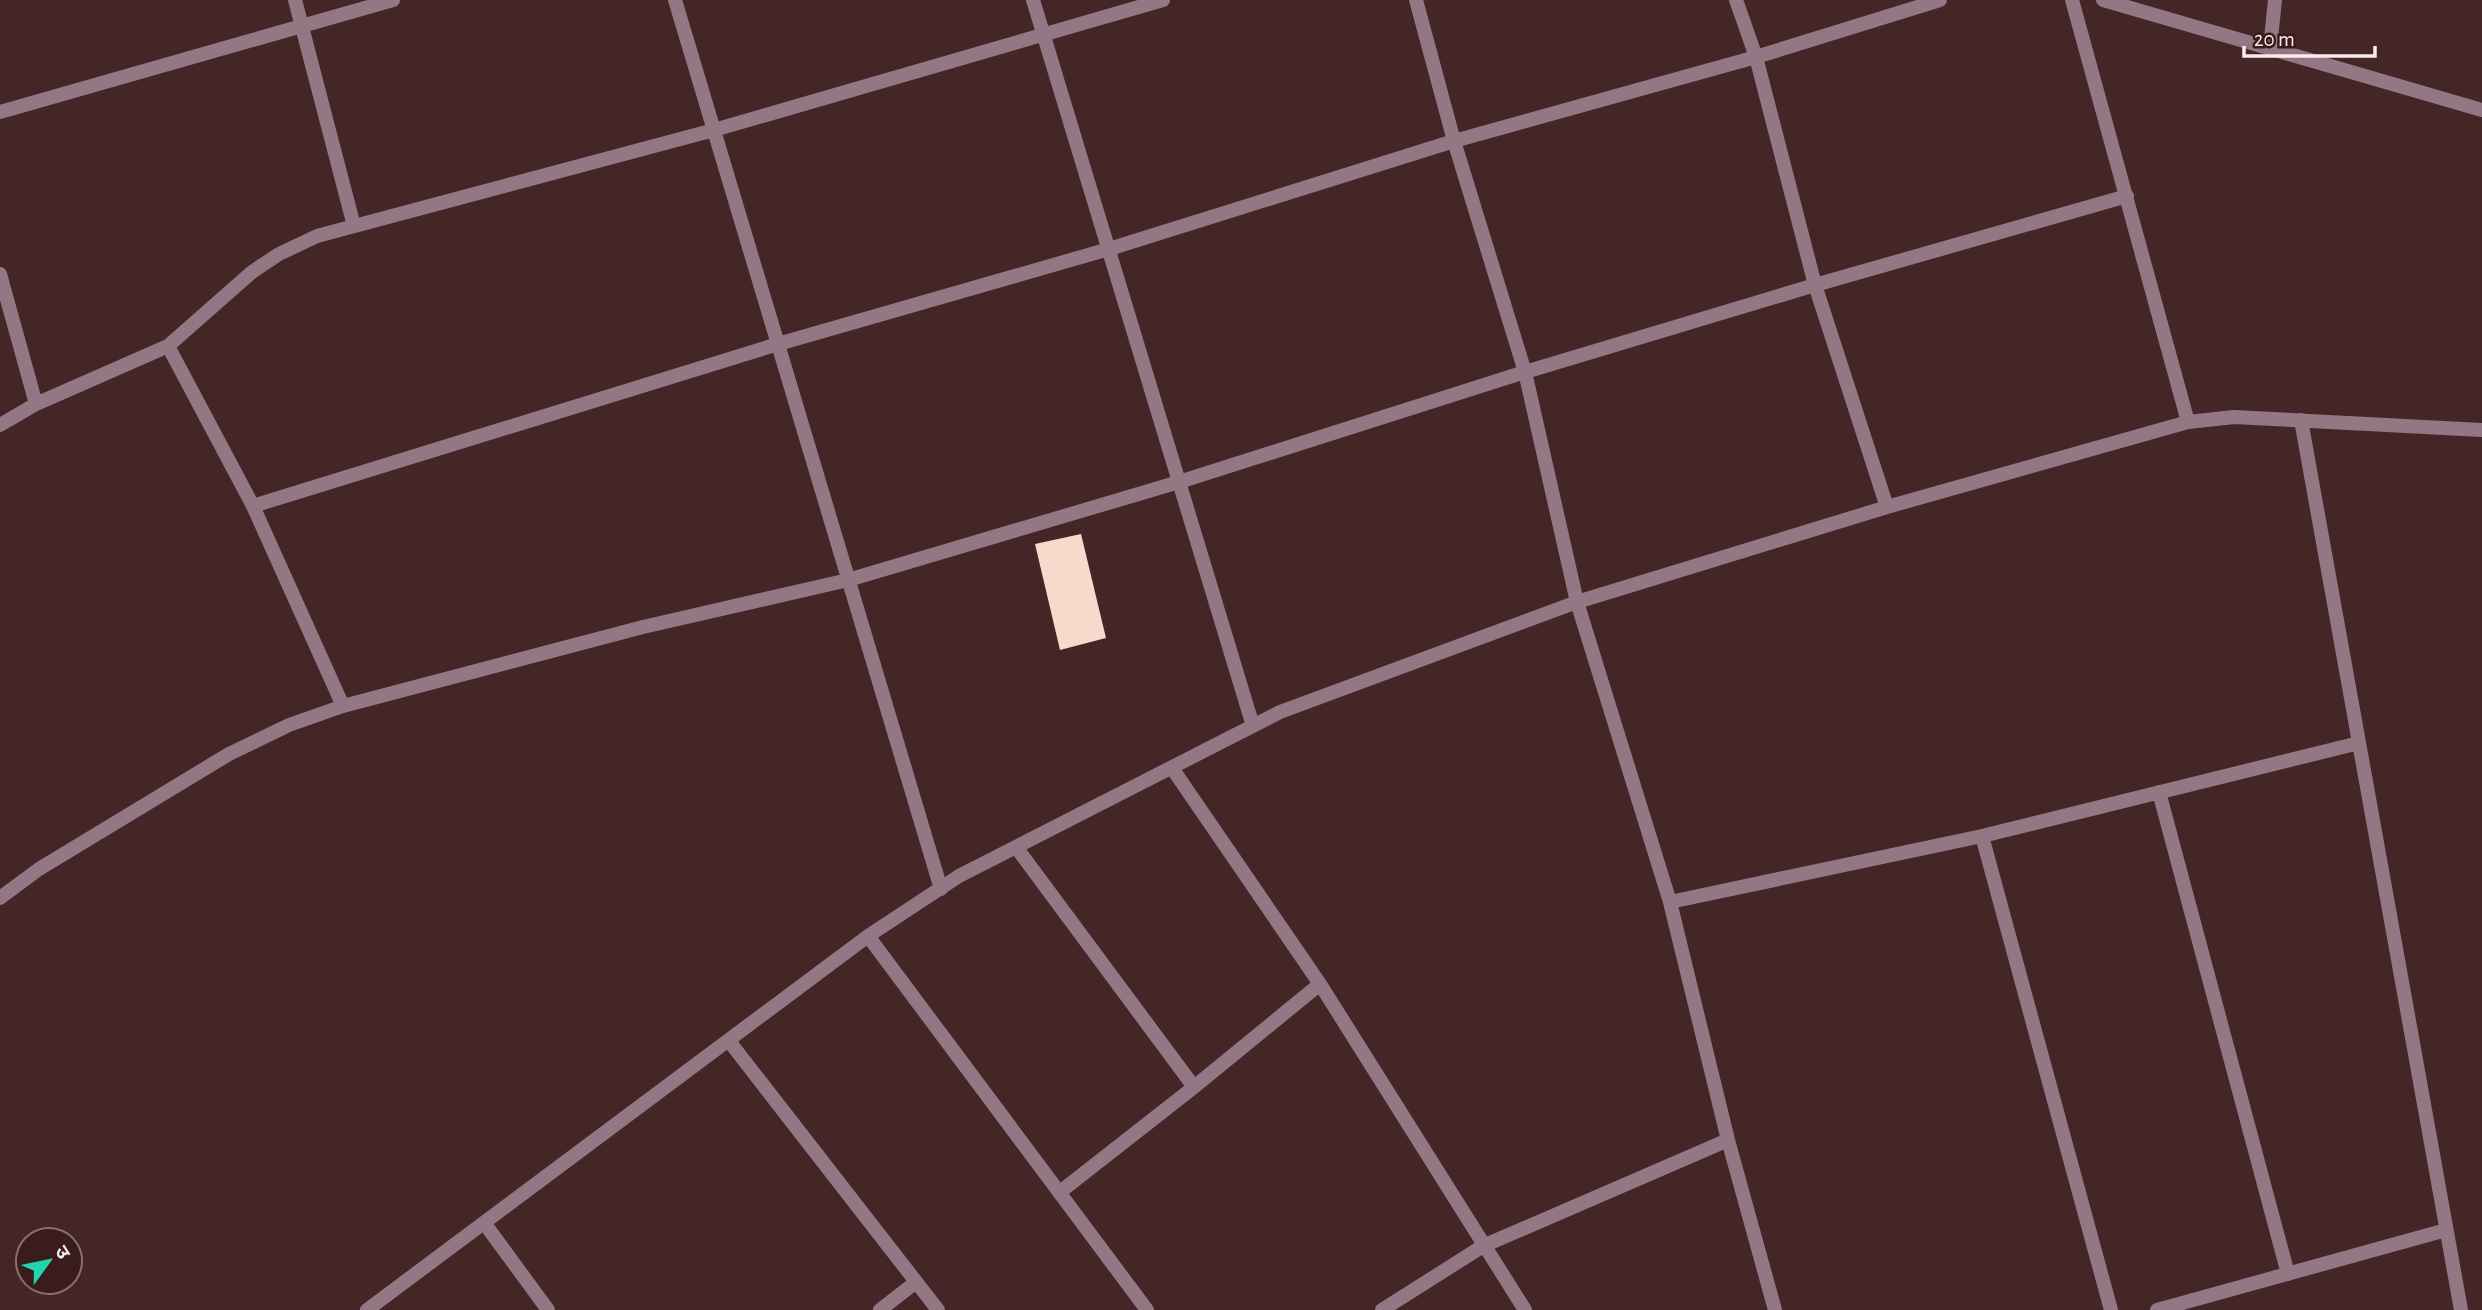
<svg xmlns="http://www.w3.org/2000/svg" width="2482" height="1310" viewBox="0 0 2482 1310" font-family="'Alegreya Sans','Noto Sans Devanagari',sans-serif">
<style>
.building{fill:#f6dacc}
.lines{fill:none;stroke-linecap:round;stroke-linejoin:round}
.minor{stroke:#947785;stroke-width:14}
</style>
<rect width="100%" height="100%" fill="#452627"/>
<!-- building -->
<path class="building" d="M 1081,534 L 1106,638 L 1060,650 L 1035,544 Z"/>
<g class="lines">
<!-- minor -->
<path class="minor" d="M 295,0 L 354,226
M 675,0 L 941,889
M 1033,0 L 1253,726
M 1416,0 L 1454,141 L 1525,372 L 1577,602 L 1670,902 L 1728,1140 L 1775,1310
M 1736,0 L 1756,57 L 1815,285 L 1887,507
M 2072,0 L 2188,422
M 2103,0 L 2482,110
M 2270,48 L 2275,0
M 0,112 L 393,0
M 0,274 L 36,404
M 168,346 L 253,506 L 343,706
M 2301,420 L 2461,1310
M 0,425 L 36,404 L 168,346 L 252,272 L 279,254 L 317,236 L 714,130 L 1163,0
M 253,506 L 778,344 L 1109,249 L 1454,141 L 1756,57 L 1940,0
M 1172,768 L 1320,984 L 1525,1310
M 2159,792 L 2288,1274
M 1982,836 L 2111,1310
M 1016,847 L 1194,1087
M 0,898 L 39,869 L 229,754 L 289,725 L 343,706 L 643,627 L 848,580 L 1179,482 L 1525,372 L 1815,285 L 2127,196
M 1670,902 L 1982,836 L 2359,743
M 868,936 L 1147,1310
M 729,1041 L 938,1310
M 1060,1192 L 1194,1087 L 1320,984
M 485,1224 L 548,1310
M 367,1310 L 868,936 L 959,876 L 1280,712 L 1577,602 L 1887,507 L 2188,422 L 2234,417 L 2482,430
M 880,1310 L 916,1282
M 1382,1310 L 1483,1246 L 1728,1140
M 2157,1310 L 2446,1230"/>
</g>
<!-- north arrow -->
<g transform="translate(49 1261) rotate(57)"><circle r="33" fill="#3a1c1d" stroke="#886f6f" stroke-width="2"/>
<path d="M0-5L12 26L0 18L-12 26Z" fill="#23d5af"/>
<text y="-10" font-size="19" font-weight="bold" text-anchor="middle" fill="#fcebeb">उ</text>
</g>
<!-- scale -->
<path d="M2244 46v10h131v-10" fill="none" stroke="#fcebeb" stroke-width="3.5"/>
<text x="2254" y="46" font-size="21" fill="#fcebeb" stroke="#3a1c1d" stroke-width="5" paint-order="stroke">20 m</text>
</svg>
